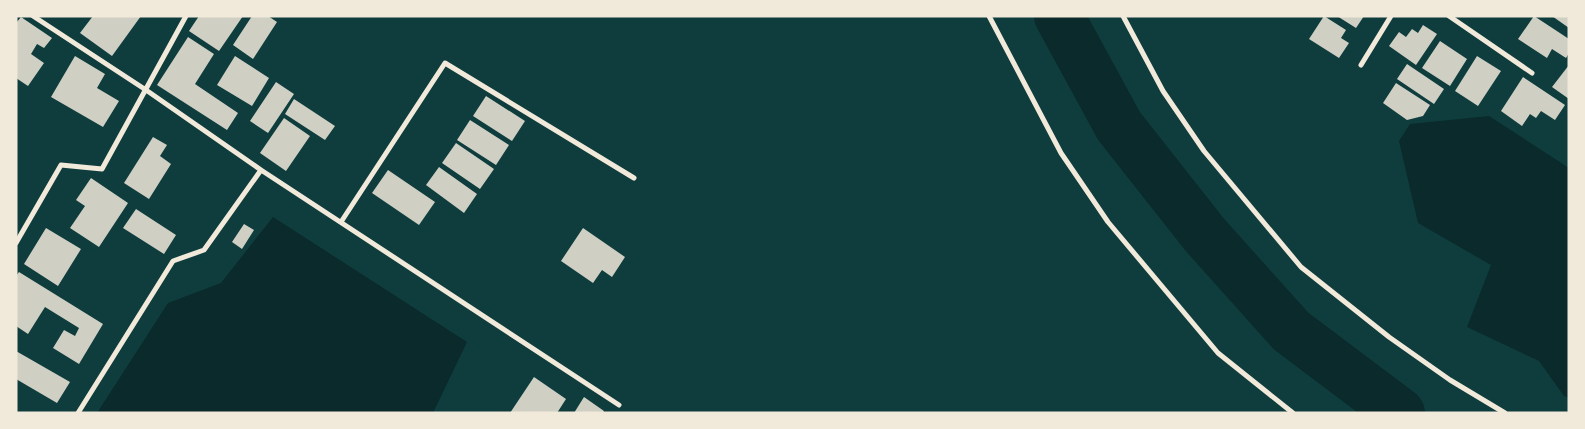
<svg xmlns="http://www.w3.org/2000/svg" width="1585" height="429" viewBox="0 0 1585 429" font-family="'Alegreya Sans',sans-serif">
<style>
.water{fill:#0a2a2b}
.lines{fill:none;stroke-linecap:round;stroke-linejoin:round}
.river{stroke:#0a2a2b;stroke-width:50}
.building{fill:#cfcfc3}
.minor{stroke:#f1e9da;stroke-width:5}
</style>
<rect width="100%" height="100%" fill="#0f3d3e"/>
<!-- water -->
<path class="water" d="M 1489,116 L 1569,168 L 1569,398 L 1564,396 L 1539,361 L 1467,327 L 1491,265 L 1418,223 L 1399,141 L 1410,124 Z
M 273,217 L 467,342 L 433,413 L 97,413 L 168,303 L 221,283 Z"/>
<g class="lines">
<!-- river -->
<path class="river" d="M 1059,16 L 1119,126 L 1205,235 L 1291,331 L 1400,413"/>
</g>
<!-- building -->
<path class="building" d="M 93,16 L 141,16 L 112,56 L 80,33 Z
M 199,16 L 243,16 L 219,51 L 189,31 Z
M 252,16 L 268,16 L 277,22 L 253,59 L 233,45 Z
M 1324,16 L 1346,30 L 1341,38 L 1349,43 L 1339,58 L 1309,39 Z
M 1337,16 L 1364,16 L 1356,28 Z
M 1534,16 L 1569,39 L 1569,53 L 1566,58 L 1552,49 L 1547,58 L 1518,39 Z
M 1552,16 L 1569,16 L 1569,28 Z
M 21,17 L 52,38 L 44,48 L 37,44 L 31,54 L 44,63 L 28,86 L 16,78 L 16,23 Z
M 1423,25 L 1437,34 L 1416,65 L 1389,46 L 1399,32 L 1406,37 L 1412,29 L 1418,33 Z
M 188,37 L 214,54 L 195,84 L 238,113 L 227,130 L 157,85 Z
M 1440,41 L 1467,59 L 1450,86 L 1422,68 Z
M 75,56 L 105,74 L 97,88 L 119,101 L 103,127 L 51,97 Z
M 235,56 L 269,78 L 252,106 L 217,85 Z
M 1477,56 L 1501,71 L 1478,106 L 1455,91 Z
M 1407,64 L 1444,89 L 1434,104 L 1397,79 Z
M 1569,65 L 1569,99 L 1552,87 Z
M 1523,77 L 1565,105 L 1555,120 L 1541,111 L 1536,118 L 1530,114 L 1522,126 L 1501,111 Z
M 276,82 L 294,94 L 268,133 L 250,121 Z
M 1396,83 L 1430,105 L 1423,116 L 1407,120 L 1383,103 Z
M 486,96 L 525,121 L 512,141 L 473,116 Z
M 294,99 L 335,126 L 325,140 L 285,114 Z
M 284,118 L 310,136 L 286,171 L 260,153 Z
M 470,120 L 509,145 L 496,165 L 457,140 Z
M 153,137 L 167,145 L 160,156 L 171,164 L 149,199 L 124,183 Z
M 456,143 L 494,169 L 480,189 L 442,163 Z
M 439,167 L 477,194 L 464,213 L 426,185 Z
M 388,170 L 435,202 L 419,225 L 372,193 Z
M 91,178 L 128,203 L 99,247 L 70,228 L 85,206 L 76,200 Z
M 136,209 L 176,235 L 164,254 L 123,228 Z
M 244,224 L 254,230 L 242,249 L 232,242 Z
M 46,228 L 81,249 L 58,286 L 24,264 Z
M 583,228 L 625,257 L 612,277 L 602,270 L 593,283 L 561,261 Z
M 19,272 L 103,324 L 79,364 L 53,348 L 64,330 L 75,336 L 79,328 L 45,307 L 28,334 L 16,326 L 16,276 Z
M 16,351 L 70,382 L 57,403 L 16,379 Z
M 534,377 L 566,399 L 557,413 L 510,413 Z
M 584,397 L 604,411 L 603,413 L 574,413 Z"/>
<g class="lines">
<!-- minor -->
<path class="minor" d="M 33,16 L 146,90 L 261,170 L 204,250 L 173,261 L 78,413
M 989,16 L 1061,153 L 1108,222 L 1218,353 L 1293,413
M 1123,16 L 1163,91 L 1204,151 L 1301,267 L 1389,337 L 1450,380 L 1505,413
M 1449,16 L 1532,73
M 1361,65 L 1391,16
M 261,170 L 619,405
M 341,222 L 445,63 L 634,178
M 16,243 L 61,165 L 102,169 L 186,16"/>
</g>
<!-- border -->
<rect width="1585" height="429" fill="none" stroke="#f1e9da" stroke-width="35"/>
</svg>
